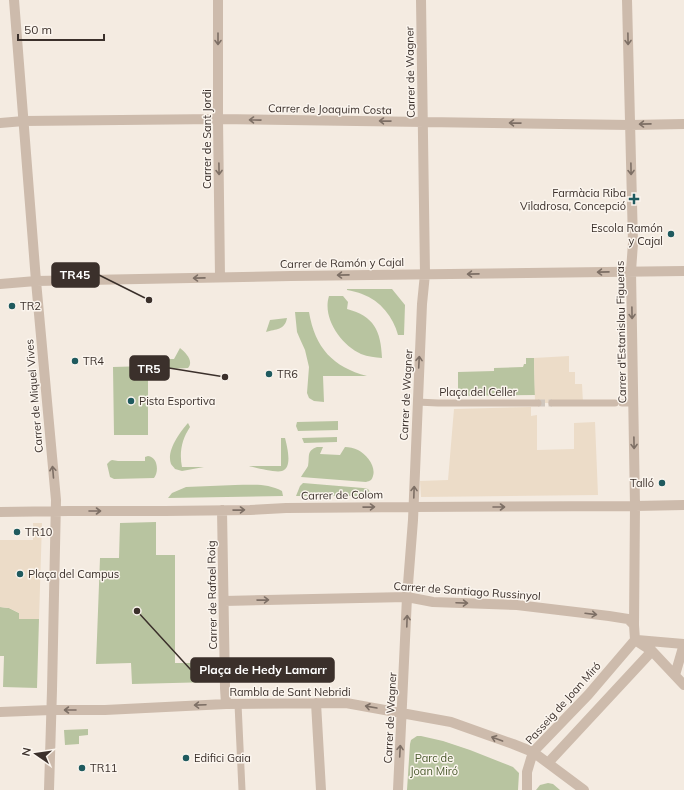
<svg xmlns="http://www.w3.org/2000/svg" width="684" height="790" viewBox="0 0 684 790" font-family="Mulish,sans-serif">
<style>
.green{fill:#b8c4a0}
.plaza{fill:#ecdcc8}
.lines{fill:none;stroke-linecap:round;stroke-linejoin:round}
.pedestrian-tunnel{stroke:#cfc6bd;stroke-width:7;stroke-dasharray:7 3.5;stroke-linecap:butt}
.pedestrian{stroke:#cdbbac;stroke-width:7}
.minor{stroke:#cdbbac;stroke-width:10}
.oneway{stroke:#7d6f65}
.poi-dot{fill:#1f5a5e;stroke:#fbf5ee;stroke-width:1.5}
.labels{text-anchor:middle;dominant-baseline:central;stroke-width:3;stroke-linejoin:round;paint-order:stroke}
.street-label{font-size:11px;fill:#3b302b;stroke:#fbf5ee}
.poi-label{font-size:11px;fill:#3b302b;stroke:#fbf5ee;text-anchor:start}
.park-label{font-size:11px;fill:#4a5a2e;stroke:#fbf5ee}
.leader{fill:none;stroke:#3b302b;stroke-width:1.5}
.callout-dot{fill:#3b302b;stroke:#fbf5ee;stroke-width:1.5}
.callout{fill:#3b302b;stroke:#3b302b;stroke-width:1.5}
.callout-label{font-size:12px;text-anchor:middle;font-weight:bold;fill:#fff}
</style>
<rect width="100%" height="100%" fill="#f4ebe1"/>
<!-- green -->
<path class="green" d="M 347,289 L 392,289 L 405,305 L 404,335 L 398,335 C 393,317 381,301 362,294 C 358,292 352,291 347,290 Z
M 329,296 L 343,296 L 348,302 L 347,309 C 374,316 381,331 382,358 C 375,357 368,357 361,354 C 341,345 322,318 329,296 Z
M 295,312 L 309,312 C 315,348 333,367 367,376 L 323,376 L 324,402 L 314,401 L 309,398 L 307,393 L 309,367 L 305,350 L 300,339 L 297,332 Z
M 287,318 C 285,330 276,329 266,332 L 270,320 Z
M 180,348 C 186,353 194,361 188,368 L 149,370 L 150,359 L 174,359 Z
M 526,358 L 534,358 L 535,395 L 458,396 L 458,372 L 494,371 L 494,368 L 523,367 L 524,364 L 526,364 Z
M 148,366 L 148,435 L 114,435 L 113,367 Z
M 338,421 L 338,430 L 298,431 L 296,426 L 297,422 Z
M 188,423 L 190,427 C 182,439 179,452 182,467 L 204,467 L 182,471 L 175,469 C 174,467 172,466 171,464 C 166,451 180,432 188,423 Z
M 337,437 L 337,442 L 304,443 L 302,438 Z
M 281,438 L 285,438 C 287,446 293,468 282,471 C 276,473 256,468 249,466 L 281,466 Z
M 317,447 L 323,447 L 320,454 L 340,455 L 345,447 C 349,447 354,448 358,450 C 367,455 376,466 373,476 C 372,480 370,481 366,482 L 301,477 C 303,473 306,470 308,466 C 310,456 306,451 317,447 Z
M 148,456 C 158,457 159,472 154,478 L 114,479 L 110,477 L 107,464 L 110,461 L 112,460 L 118,461 L 145,461 L 145,457 Z
M 303,483 L 363,488 L 368,489 L 373,496 L 296,496 L 300,486 Z
M 235,485 C 251,485 267,483 282,491 L 283,496 L 168,498 L 172,493 L 186,487 Z
M 156,522 L 156,555 L 175,555 L 175,663 L 213,663 L 213,682 L 132,684 L 131,663 L 96,664 L 100,558 L 119,558 L 120,523 Z
M 0,607 L 9,608 L 19,613 L 19,619 L 39,619 L 37,688 L 3,687 L 4,656 L 0,656 Z
M 88,729 L 88,735 L 79,736 L 79,744 L 65,745 L 64,730 Z
M 417,736 L 421,736 L 443,741 L 470,750 L 513,767 L 519,773 L 518,790 L 407,790 L 410,744 L 411,740 Z
M 548,783 L 553,784 L 560,790 L 536,790 L 540,785 Z"/>
<!-- plaza -->
<path class="plaza" d="M 569,356 L 569,372 L 575,372 L 575,384 L 582,384 L 583,403 L 535,403 L 534,358 Z
M 531,407 L 531,416 L 537,415 L 537,450 L 574,449 L 574,423 L 595,422 L 598,495 L 421,497 L 420,481 L 448,480 L 454,409 Z
M 33,523 L 42,523 L 39,619 L 19,619 L 19,613 L 9,608 L 0,607 L 0,540 L 33,540 Z"/>
<g class="lines">
<!-- pedestrian-tunnel -->
<path class="pedestrian-tunnel" d="M 538,403 L 552,403"/>
<!-- pedestrian -->
<path class="pedestrian" d="M 417,402 L 438,403 L 538,403
M 552,403 L 615,403
M 622,403 L 633,403
M 238,704 L 242,790"/>
<!-- minor -->
<path class="minor" d="M 14,0 L 36,281 L 56,500 L 52,690 L 49,790
M 218,0 L 218,119 L 220,277
M 627,0 L 633,243 L 631,271 L 635,506 L 634,625 L 635,640
M 0,123 L 24,121 L 218,119 L 630,125 L 684,124
M 0,284 L 36,281 L 291,276 L 684,271
M 222,510 L 225,688 L 226,704
M 0,512 L 69,511 L 165,511 L 250,510 L 286,508 L 413,507 L 635,506 L 684,505
M 224,601 L 407,597 L 433,602 L 517,605 L 609,616 L 628,619 L 634,625
M 635,640 L 652,651 L 684,685
M 637,640 L 684,644
M 675,675 L 684,644
M 316,703 L 321,790
M 0,712 L 51,710 L 105,710 L 226,704 L 346,703 L 451,722 L 513,744 L 533,752 L 584,790
M 548,763 L 652,651
M 398,790 L 407,597 L 413,520 L 422,304 L 425,274 L 421,0
M 527,790 L 527,772 L 533,752 L 588,695 L 635,640"/>
</g>
<!-- one-way arrows -->
<defs><path id="oneway-shaft" d="M-6 0H5M1.5-3L5.5 0L1.5 3" fill="none" stroke-width="1.6" stroke-linecap="round" stroke-linejoin="round"/></defs>
<g class="oneway">
<use href="#oneway-shaft" transform="translate(218 39) rotate(90)"/>
<use href="#oneway-shaft" transform="translate(628 39) rotate(89)"/>
<use href="#oneway-shaft" transform="translate(255 120) rotate(-179)"/>
<use href="#oneway-shaft" transform="translate(385 121) rotate(-179)"/>
<use href="#oneway-shaft" transform="translate(515 123) rotate(-179)"/>
<use href="#oneway-shaft" transform="translate(645 124) rotate(179)"/>
<use href="#oneway-shaft" transform="translate(219 169) rotate(89)"/>
<use href="#oneway-shaft" transform="translate(631 169) rotate(89)"/>
<use href="#oneway-shaft" transform="translate(603 272) rotate(179)"/>
<use href="#oneway-shaft" transform="translate(473 274) rotate(179)"/>
<use href="#oneway-shaft" transform="translate(343 275) rotate(179)"/>
<use href="#oneway-shaft" transform="translate(199 278) rotate(179)"/>
<use href="#oneway-shaft" transform="translate(632 313) rotate(89)"/>
<use href="#oneway-shaft" transform="translate(419 362) rotate(-87)"/>
<use href="#oneway-shaft" transform="translate(634 443) rotate(89)"/>
<use href="#oneway-shaft" transform="translate(53 472) rotate(-95)"/>
<use href="#oneway-shaft" transform="translate(414 492) rotate(-88)"/>
<use href="#oneway-shaft" transform="translate(369 507) rotate(-1)"/>
<use href="#oneway-shaft" transform="translate(499 507)"/>
<use href="#oneway-shaft" transform="translate(239 510) rotate(-1)"/>
<use href="#oneway-shaft" transform="translate(95 511)"/>
<use href="#oneway-shaft" transform="translate(263 600) rotate(-1)"/>
<use href="#oneway-shaft" transform="translate(462 603) rotate(2)"/>
<use href="#oneway-shaft" transform="translate(591 614) rotate(7)"/>
<use href="#oneway-shaft" transform="translate(407 621) rotate(-88)"/>
<use href="#oneway-shaft" transform="translate(200 705) rotate(178)"/>
<use href="#oneway-shaft" transform="translate(371 707) rotate(-170)"/>
<use href="#oneway-shaft" transform="translate(70 710) rotate(180)"/>
<use href="#oneway-shaft" transform="translate(497 739) rotate(-160)"/>
<use href="#oneway-shaft" transform="translate(400 751) rotate(-87)"/>
</g>
<!-- markers -->
<g class="poi-dot">
<path d="M632 193h4v4h4v4h-4v4h-4v-4h-4v-4h4z"/>
<circle cx="671" cy="234" r="4"/>
<circle cx="12" cy="306" r="4"/>
<circle cx="75" cy="361" r="4"/>
<circle cx="269" cy="374" r="4"/>
<circle cx="131" cy="401" r="4"/>
<circle cx="662" cy="483" r="4"/>
<circle cx="17" cy="532" r="4"/>
<circle cx="20" cy="574" r="4"/>
<circle cx="186" cy="758" r="4"/>
<circle cx="82" cy="768" r="4"/>
</g>
<g class="labels">
<!-- street labels -->
<g class="street-label">
<text transform="translate(410 72) rotate(-91)">Carrer de Wagner</text>
<text transform="translate(330 109) rotate(1)">Carrer de Joaquim Costa</text>
<text transform="translate(207 139) rotate(-90)">Carrer de Sant Jordi</text>
<text transform="translate(342 263) rotate(-1)">Carrer de Ramón y Cajal</text>
<text transform="translate(621 332) rotate(-91)">Carrer d'Estanislau Figueras</text>
<text x="478" y="392">Plaça del Celler</text>
<text transform="translate(406 395) rotate(-87)">Carrer de Wagner</text>
<text transform="translate(34 396) rotate(-95)">Carrer de Miquel Vives</text>
<text transform="translate(342 495) rotate(-1)">Carrer de Colom</text>
<text transform="translate(467 591) rotate(4)">Carrer de Santiago Russinyol</text>
<text transform="translate(212 595) rotate(-91)">Carrer de Rafael Roig</text>
<text x="290" y="692">Rambla de Sant Nebridi</text>
<text transform="translate(563 703) rotate(-48)">Passeig de Joan Miró</text>
<text transform="translate(390 718) rotate(-87)">Carrer de Wagner</text>
</g>
<!-- poi labels -->
<g class="poi-label">
<text x="626" y="193" text-anchor="end">Farmàcia Riba<tspan x="626" dy="13">Viladrosa, Concepció</tspan></text>
<text x="663" y="228" text-anchor="end">Escola Ramón<tspan x="663" dy="13">y Cajal</tspan></text>
<text x="20" y="306">TR2</text>
<text x="83" y="361">TR4</text>
<text x="277" y="374">TR6</text>
<text x="139" y="401">Pista Esportiva</text>
<text x="654" y="483" text-anchor="end">Talló</text>
<text x="25" y="532">TR10</text>
<text x="28" y="574">Plaça del Campus</text>
<text x="194" y="758">Edifici Gaia</text>
<text x="90" y="768">TR11</text>
</g>
<!-- park labels -->
<g class="park-label">
<text x="434" y="758">Parc de<tspan x="434" dy="13">Joan Miró</tspan></text>
</g>
</g>
<!-- callouts -->
<path class="leader" d="M149 300L99 275M225 377L169 368M137 611L191 670"/>
<g class="callout-dot">
<circle cx="149" cy="300" r="4"/>
<circle cx="225" cy="377" r="4"/>
<circle cx="137" cy="611" r="4"/>
</g>
<g class="callout">
<rect x="52" y="263" width="47" height="24" rx="4"/>
<rect x="130" y="356" width="39" height="24" rx="4"/>
<rect x="191" y="658" width="143" height="24" rx="4"/>
</g>
<g class="callout-label">
<text x="75" y="279">TR45</text>
<text x="149" y="373">TR5</text>
<text x="263" y="674">Plaça de Hedy Lamarr</text>
</g>
<!-- north arrow -->
<g transform="translate(36 754) rotate(283)" stroke="#fbf5ee" stroke-width="3" paint-order="stroke">
<path d="M0-3L7 15L0 10L-7 15Z" fill="#3b302b"/>
<text y="-6" font-size="11" font-weight="bold" text-anchor="middle" fill="#3b302b">N</text>
</g>
<!-- scale -->
<path d="M18 34v6h86v-6" fill="none" stroke="#3b302b" stroke-width="2"/>
<text x="24" y="34" font-size="12" fill="#3b302b" stroke="#fbf5ee" stroke-width="3" paint-order="stroke">50 m</text>
</svg>
